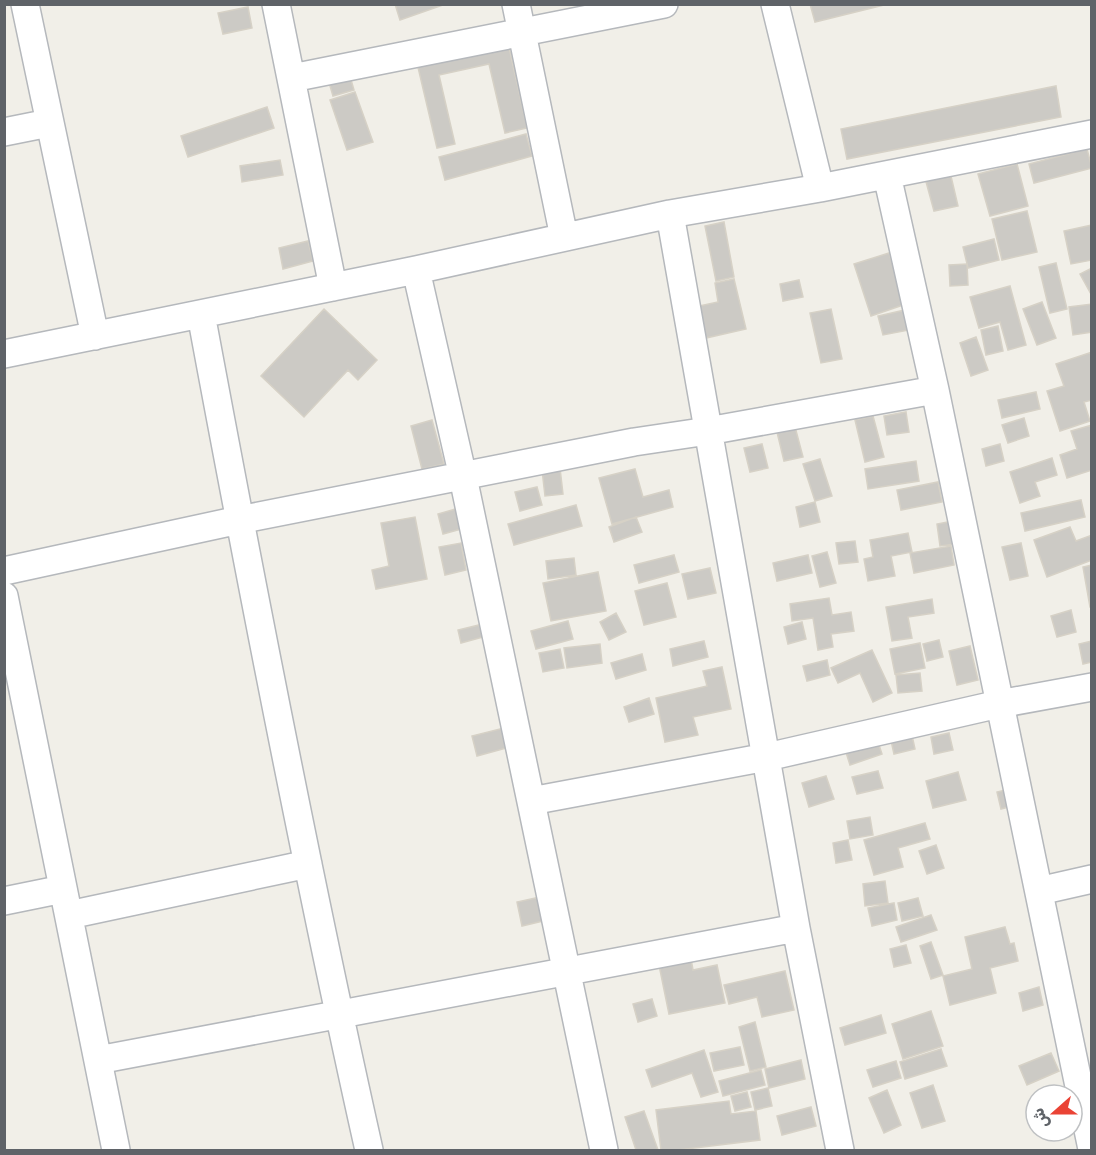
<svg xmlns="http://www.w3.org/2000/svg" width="1096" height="1155" viewBox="0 0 1096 1155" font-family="Rubik,'Noto Naskh Arabic',sans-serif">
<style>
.building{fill:#cccac5;stroke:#d6d1c6;stroke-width:1.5}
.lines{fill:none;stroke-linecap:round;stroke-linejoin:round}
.minor-casing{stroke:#b5b8bc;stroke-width:30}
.minor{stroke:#fff;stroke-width:27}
</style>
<rect width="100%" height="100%" fill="#f1efe8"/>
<!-- building -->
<path class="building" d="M 395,4 L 442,4 L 443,5 L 400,20 Z
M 810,4 L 888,4 L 815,22 Z
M 248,7 L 252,28 L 223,34 L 218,13 Z
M 508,43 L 527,128 L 505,133 L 489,64 L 439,75 L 455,144 L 437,148 L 417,63 Z
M 349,73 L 354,90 L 333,96 L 328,79 Z
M 1056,86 L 1061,117 L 847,159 L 841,129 Z
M 355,92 L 373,142 L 347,150 L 330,100 Z
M 267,107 L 274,128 L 188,157 L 181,136 Z
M 526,134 L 532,156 L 445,180 L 439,157 Z
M 1087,149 L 1092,168 L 1034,183 L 1029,164 Z
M 280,160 L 283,175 L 242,182 L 240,166 Z
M 1017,164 L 1028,206 L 990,216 L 978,174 Z
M 950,172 L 958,206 L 934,211 L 925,178 Z
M 1027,211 L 1037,252 L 1002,260 L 992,219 Z
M 724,222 L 734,277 L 716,281 L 705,226 Z
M 1092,225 L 1092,260 L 1071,264 L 1064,231 Z
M 994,239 L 999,260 L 968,268 L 963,247 Z
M 308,241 L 313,261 L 283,269 L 279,248 Z
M 889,253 L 906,304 L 871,316 L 854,264 Z
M 1056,263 L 1067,309 L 1050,313 L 1039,267 Z
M 967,264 L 968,285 L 950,286 L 949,265 Z
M 1092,268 L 1092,296 L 1080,274 Z
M 734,279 L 746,329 L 706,338 L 699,306 L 718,302 L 715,283 Z
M 799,280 L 803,297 L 783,301 L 780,284 Z
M 1010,286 L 1026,345 L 1008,350 L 1000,322 L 979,328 L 970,297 Z
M 1042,302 L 1056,338 L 1037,345 L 1023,309 Z
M 1092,304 L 1092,332 L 1073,335 L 1069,307 Z
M 324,309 L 377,360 L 358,380 L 348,370 L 304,417 L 261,376 Z
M 831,309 L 842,359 L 821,363 L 810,313 Z
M 905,310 L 909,330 L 883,335 L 878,316 Z
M 998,326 L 1003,351 L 986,355 L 981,330 Z
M 976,337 L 988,370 L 971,376 L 960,343 Z
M 1092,352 L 1092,400 L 1084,402 L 1090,421 L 1060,431 L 1047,391 L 1064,386 L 1056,364 Z
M 1036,392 L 1040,409 L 1002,418 L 998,400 Z
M 906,412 L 909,432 L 887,435 L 884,416 Z
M 873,416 L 884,457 L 865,462 L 855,420 Z
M 1024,418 L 1029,436 L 1008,443 L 1002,425 Z
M 432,420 L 444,464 L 422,469 L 411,426 Z
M 794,423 L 803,457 L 784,461 L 776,428 Z
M 1092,425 L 1092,470 L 1067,478 L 1060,455 L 1077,449 L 1071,431 Z
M 762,444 L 768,468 L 750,472 L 744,448 Z
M 1000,444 L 1004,461 L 986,466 L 982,449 Z
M 1052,458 L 1057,475 L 1035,482 L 1040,496 L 1020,503 L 1010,472 Z
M 820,459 L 832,496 L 815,501 L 803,464 Z
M 916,461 L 919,481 L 868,489 L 865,469 Z
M 560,468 L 563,494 L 545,496 L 542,470 Z
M 635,469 L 643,497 L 669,490 L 673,507 L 612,524 L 599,478 Z
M 938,482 L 942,502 L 901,510 L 897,490 Z
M 537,487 L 542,505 L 520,511 L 515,492 Z
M 1081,500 L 1085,517 L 1025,531 L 1021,513 Z
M 815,502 L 820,522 L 800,527 L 796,507 Z
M 576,505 L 582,526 L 514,545 L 508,524 Z
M 459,508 L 465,528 L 443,534 L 438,514 Z
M 415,517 L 427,579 L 376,589 L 372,570 L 389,566 L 381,523 Z
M 636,517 L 642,532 L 614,542 L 609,527 Z
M 953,521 L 956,544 L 940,546 L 937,524 Z
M 1070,527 L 1076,541 L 1092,535 L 1092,560 L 1047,577 L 1034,540 Z
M 908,533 L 912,552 L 891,556 L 895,576 L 868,581 L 864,559 L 873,557 L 870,540 Z
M 855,541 L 858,562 L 839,564 L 836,543 Z
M 461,543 L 466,570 L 445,575 L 439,547 Z
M 1021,543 L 1028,576 L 1010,580 L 1002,547 Z
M 951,546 L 954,565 L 914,573 L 910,553 Z
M 827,552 L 836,583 L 820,587 L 812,556 Z
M 674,555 L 679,572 L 639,583 L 634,565 Z
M 808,555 L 812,573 L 777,581 L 773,563 Z
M 574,558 L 576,575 L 548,579 L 546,561 Z
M 1092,565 L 1092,607 L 1090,607 L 1083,567 Z
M 710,568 L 716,593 L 688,599 L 682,574 Z
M 598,572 L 606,611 L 551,621 L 543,583 Z
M 667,583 L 676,617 L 644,625 L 635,591 Z
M 829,598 L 832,615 L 851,612 L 854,631 L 831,634 L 833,647 L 818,650 L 813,618 L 792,621 L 790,604 Z
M 932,599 L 934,613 L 908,617 L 912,638 L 892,641 L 886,607 Z
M 1071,610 L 1076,632 L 1057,637 L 1051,616 Z
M 616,613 L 626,632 L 609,640 L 600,622 Z
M 568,621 L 573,639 L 536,649 L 531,631 Z
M 802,622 L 806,639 L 788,644 L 784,627 Z
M 479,625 L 483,637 L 461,643 L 458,630 Z
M 939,640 L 943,657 L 927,661 L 923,644 Z
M 704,641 L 708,657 L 673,666 L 670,649 Z
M 1092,641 L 1092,662 L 1083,664 L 1079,644 Z
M 920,643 L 925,668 L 895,674 L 890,649 Z
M 600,644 L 602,663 L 567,668 L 564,648 Z
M 970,646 L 978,680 L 957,685 L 949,651 Z
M 560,649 L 564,668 L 543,672 L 539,653 Z
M 872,650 L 892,693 L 873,702 L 860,673 L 838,683 L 831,668 Z
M 642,654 L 646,670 L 616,679 L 611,663 Z
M 827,660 L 830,675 L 807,681 L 803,666 Z
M 722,667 L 731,709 L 693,717 L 698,735 L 665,742 L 656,698 L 707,686 L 703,671 Z
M 920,673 L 922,691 L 898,693 L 896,675 Z
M 649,698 L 654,714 L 629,722 L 624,707 Z
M 512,726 L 517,745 L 477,756 L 472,736 Z
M 911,731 L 915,749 L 894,754 L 890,736 Z
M 949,733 L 953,750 L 934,754 L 931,737 Z
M 876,736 L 882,754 L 850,765 L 844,746 Z
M 878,771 L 883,788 L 857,794 L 852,777 Z
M 958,772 L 966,800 L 933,808 L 926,781 Z
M 826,776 L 834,799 L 809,807 L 802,783 Z
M 1022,786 L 1027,802 L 1001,809 L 997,792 Z
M 870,817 L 873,835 L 850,839 L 847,821 Z
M 925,823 L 930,839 L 898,848 L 903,867 L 874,875 L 864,840 Z
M 848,840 L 852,860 L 836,863 L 833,843 Z
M 936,845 L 944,868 L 927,874 L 919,851 Z
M 885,881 L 888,903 L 865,906 L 863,884 Z
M 554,894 L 560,917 L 522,926 L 517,902 Z
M 918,898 L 923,916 L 902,921 L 898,903 Z
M 894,903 L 897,920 L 872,926 L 868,908 Z
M 931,915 L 937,930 L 901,942 L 896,927 Z
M 1005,927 L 1010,944 L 1014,943 L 1018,961 L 990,968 L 996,993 L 950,1005 L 943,976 L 972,969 L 965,937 Z
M 931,942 L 943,975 L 931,979 L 920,946 Z
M 906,945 L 911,963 L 894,967 L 890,949 Z
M 691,959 L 693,970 L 717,965 L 725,1003 L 669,1014 L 659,965 Z
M 785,971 L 794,1010 L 762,1017 L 757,997 L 729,1004 L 724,985 Z
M 1039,987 L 1043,1005 L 1023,1011 L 1019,993 Z
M 652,999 L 657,1016 L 638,1022 L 633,1004 Z
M 931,1011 L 943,1046 L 903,1059 L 892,1024 Z
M 881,1015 L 886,1033 L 845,1045 L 840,1028 Z
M 755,1022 L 766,1067 L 750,1071 L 739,1027 Z
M 740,1047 L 744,1065 L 714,1071 L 710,1053 Z
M 941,1049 L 947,1066 L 905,1079 L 900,1062 Z
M 704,1050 L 718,1092 L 701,1097 L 692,1073 L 652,1087 L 646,1070 Z
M 1051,1053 L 1059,1071 L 1027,1085 L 1019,1066 Z
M 801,1060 L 805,1079 L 769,1088 L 765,1069 Z
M 896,1061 L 901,1078 L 873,1087 L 867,1070 Z
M 761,1070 L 765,1085 L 723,1096 L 719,1081 Z
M 933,1085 L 945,1121 L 922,1128 L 910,1093 Z
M 768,1088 L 772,1106 L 755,1110 L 751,1092 Z
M 887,1090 L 901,1125 L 884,1133 L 869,1098 Z
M 747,1092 L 751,1107 L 735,1111 L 731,1096 Z
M 729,1101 L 731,1114 L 756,1111 L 760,1140 L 678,1150 L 661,1150 L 656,1110 Z
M 811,1107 L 816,1126 L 782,1135 L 777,1116 Z
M 644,1111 L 658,1150 L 636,1150 L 625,1117 Z"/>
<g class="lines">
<defs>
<path id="minor" d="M 25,4 L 95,336
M 276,4 L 333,287
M 516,4 L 564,237
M 775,4 L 820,188
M 292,78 L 664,4
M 4,132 L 49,123
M 887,175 L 935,390 L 1092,1149
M 670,214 L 796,928 L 840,1150
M 416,270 L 463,477 L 604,1150
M 201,314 C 253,594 307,873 369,1150
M 4,354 L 416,270 L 670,214 L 820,188 L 1092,134
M 4,571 L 239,520 L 634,442 L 708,431 L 935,390
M 4,596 L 116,1150
M 531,801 L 767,757 L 999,704 L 1092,687
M 1039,891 L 1092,879
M 4,901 L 63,889
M 69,915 L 308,864
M 98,1060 L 796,928"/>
</defs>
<!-- minor casing -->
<use href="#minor" class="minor-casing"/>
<!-- minor -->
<use href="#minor" class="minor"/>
</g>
<!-- border -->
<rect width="1096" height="1155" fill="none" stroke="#5f6368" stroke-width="12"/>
<!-- north arrow -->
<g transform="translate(1054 1113) rotate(249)"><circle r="28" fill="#ffffff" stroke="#bfc1c3" stroke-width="1.5"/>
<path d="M0-4.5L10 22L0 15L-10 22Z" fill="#ea4335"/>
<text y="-9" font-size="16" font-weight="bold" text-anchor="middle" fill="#5f6368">ش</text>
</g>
</svg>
